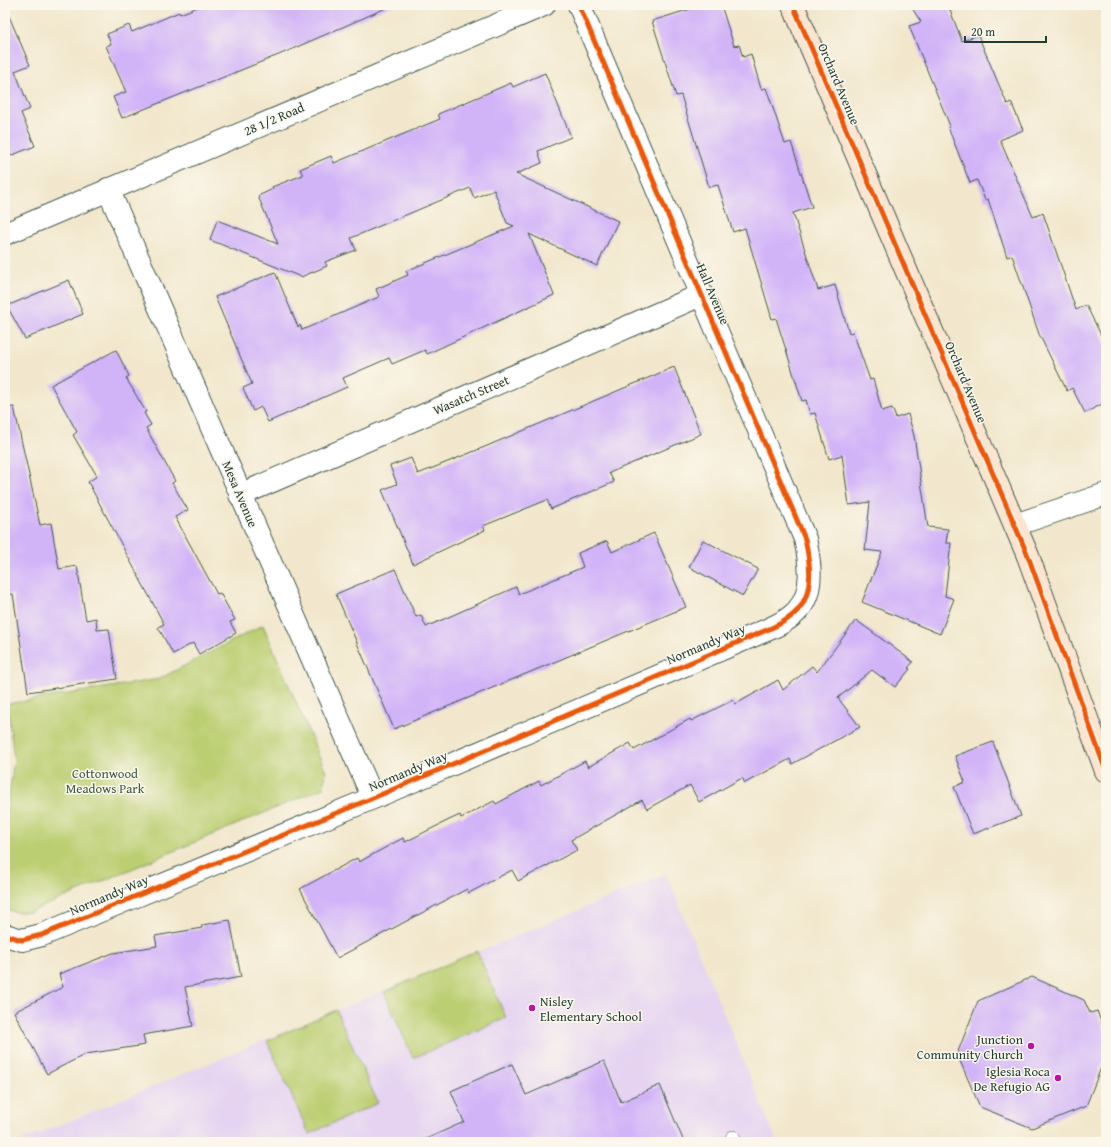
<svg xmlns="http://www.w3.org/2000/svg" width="1111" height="1147" viewBox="0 0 1111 1147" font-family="'Gentium Book Plus',serif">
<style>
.built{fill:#e5d3f1}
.green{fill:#bbce71;stroke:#6d8652}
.building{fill:#d1b3f8}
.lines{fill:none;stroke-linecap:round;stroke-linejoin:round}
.service-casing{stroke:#3f564b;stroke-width:16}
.minor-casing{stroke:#3f564b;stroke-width:24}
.tertiary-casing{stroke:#3f564b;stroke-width:24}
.secondary-casing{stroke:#3f564b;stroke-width:24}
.service{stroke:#fff;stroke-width:15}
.minor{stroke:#fff;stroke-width:22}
.tertiary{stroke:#fff;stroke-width:22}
.secondary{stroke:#fce5d0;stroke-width:22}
.cycleway-casing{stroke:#fbf7ec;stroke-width:8}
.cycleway{stroke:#e8590c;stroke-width:5}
.poi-dot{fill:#b5179e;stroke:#fbf7ec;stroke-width:1.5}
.labels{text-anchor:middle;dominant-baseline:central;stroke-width:3;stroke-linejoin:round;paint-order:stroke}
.street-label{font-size:13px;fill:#1f3d34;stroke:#fbf7ec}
.park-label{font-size:13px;fill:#3e5a40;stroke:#fbf7ec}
.poi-label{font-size:13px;fill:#1f3d34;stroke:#fbf7ec;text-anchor:end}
</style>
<rect width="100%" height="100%" fill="#fbf7ec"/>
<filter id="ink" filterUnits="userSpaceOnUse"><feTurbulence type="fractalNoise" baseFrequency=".025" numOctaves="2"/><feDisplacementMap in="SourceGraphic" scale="8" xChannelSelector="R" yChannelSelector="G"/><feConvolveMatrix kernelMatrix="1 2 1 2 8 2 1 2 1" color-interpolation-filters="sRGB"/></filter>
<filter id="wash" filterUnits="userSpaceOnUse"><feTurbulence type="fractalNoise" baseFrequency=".012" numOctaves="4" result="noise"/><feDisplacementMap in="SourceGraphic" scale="16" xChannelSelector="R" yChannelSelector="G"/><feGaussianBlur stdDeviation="0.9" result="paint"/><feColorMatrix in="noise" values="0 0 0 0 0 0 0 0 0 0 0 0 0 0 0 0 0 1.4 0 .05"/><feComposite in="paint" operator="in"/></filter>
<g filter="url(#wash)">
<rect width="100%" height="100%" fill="#f2e7cc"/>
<!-- built -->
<path class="built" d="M 666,874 L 777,1142 L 19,1142 Z"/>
<!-- green -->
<path class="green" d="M 263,625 L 326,772 L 323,788 L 30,912 L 15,912 L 5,909 L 5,826 L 14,759 L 7,704 L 159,679 Z
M 477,951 L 506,1018 L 413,1058 L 384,992 Z
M 336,1010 L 378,1103 L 309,1134 L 267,1041 Z"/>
<g id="blocks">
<!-- building -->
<path class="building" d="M 203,5 L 393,5 L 281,54 L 122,118 L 113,97 L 126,92 L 106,46 L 111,44 L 107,34 L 129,25 L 132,32 L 179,12 L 180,14 Z
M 703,5 L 721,5 L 734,46 L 739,45 L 743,57 L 751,54 L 761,89 L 766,88 L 770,99 L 785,144 L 791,142 L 812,207 L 793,213 L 818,290 L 835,285 L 849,333 L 853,332 L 870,380 L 873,379 L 882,411 L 892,408 L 896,418 L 908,414 L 914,436 L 928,527 L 948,529 L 946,543 L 951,543 L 945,596 L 954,599 L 940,634 L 862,602 L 882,552 L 865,550 L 870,502 L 849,505 L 842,455 L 829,459 L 815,413 L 810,414 L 806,400 L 802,401 L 776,318 L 772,319 L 745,228 L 733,232 L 718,185 L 709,187 L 681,95 L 676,96 L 652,21 Z
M 910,5 L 948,5 L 962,41 L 978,35 L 1007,104 L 1011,102 L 1023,130 L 1000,140 L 1033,217 L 1043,213 L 1076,310 L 1086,305 L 1106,345 L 1106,402 L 1085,413 L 1072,388 L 1067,391 L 1039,334 L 1012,255 L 1007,257 L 988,199 L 985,200 L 977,180 L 970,183 L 948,127 L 950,126 L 909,26 L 921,22 Z
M 5,7 L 30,65 L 15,71 L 30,109 L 21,113 L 35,146 L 5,158 Z
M 545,73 L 571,137 L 538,151 L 542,163 L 516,174 L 618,221 L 597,266 L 529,234 L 554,295 L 427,354 L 425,350 L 392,364 L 389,358 L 343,378 L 347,387 L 268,422 L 261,407 L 253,411 L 243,388 L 252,384 L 215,297 L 275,272 L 298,327 L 300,325 L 302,330 L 379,297 L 376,289 L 408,275 L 406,271 L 514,226 L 507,223 L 494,190 L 474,198 L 470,188 L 351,238 L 356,250 L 325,262 L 327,266 L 301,277 L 210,240 L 217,220 L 278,244 L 258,196 L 273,189 L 272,187 L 303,175 L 300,169 L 331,156 L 334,163 L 440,119 L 438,114 L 511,83 L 513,87 Z
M 69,280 L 83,314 L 25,339 L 7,306 Z
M 116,350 L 129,376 L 126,378 L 146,412 L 144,413 L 151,425 L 146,428 L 175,481 L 172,483 L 188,510 L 175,517 L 217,594 L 220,593 L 235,620 L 230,622 L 236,633 L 199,654 L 193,643 L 173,654 L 158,627 L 164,624 L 88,482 L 97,476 L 73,435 L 77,432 L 51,385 Z
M 674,367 L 701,434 L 609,473 L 614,482 L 551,509 L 547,500 L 483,526 L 485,530 L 413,564 L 382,490 L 397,484 L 390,466 L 411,458 L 418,474 L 487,446 Z
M 14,407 L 40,525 L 51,523 L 59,569 L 77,566 L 86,620 L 96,618 L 97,630 L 109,629 L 117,679 L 28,692 L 13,594 L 5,595 L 5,408 Z
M 654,533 L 686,607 L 394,729 L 336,594 L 395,569 L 416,617 L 421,615 L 426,627 L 516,587 L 519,594 L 583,567 L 578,553 L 607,541 L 612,552 Z
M 703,540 L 758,569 L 743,596 L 689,567 Z
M 856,620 L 913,662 L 908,668 L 910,669 L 895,687 L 872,670 L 838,698 L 860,727 L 792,764 L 790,759 L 745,783 L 742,778 L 699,802 L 690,785 L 647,809 L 642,800 L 571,840 L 577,850 L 518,881 L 512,870 L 469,893 L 467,889 L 337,958 L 300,889 L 357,858 L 359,862 L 403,838 L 405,842 L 449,820 L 460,815 L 461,818 L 494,801 L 496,804 L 539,781 L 541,785 L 585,761 L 588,767 L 630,743 L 634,750 L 690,719 L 691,721 L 733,700 L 736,704 L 778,680 L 783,690 L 812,666 L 817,672 Z
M 993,742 L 1021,816 L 973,834 L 954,787 L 965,782 L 955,756 Z
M 230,920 L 241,977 L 185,987 L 193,1026 L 143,1035 L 145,1045 L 86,1054 L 47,1074 L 14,1012 L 63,987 L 59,974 L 113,953 L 157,946 L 155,936 L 202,928 L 202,925 Z
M 1032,977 L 1084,1000 L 1090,1013 L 1097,1011 L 1106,1034 L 1106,1055 L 1086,1106 L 1032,1128 L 980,1107 L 957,1054 L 978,1001 Z
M 604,1061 L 621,1102 L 660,1085 L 684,1142 L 419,1142 L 464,1122 L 451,1091 L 512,1064 L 526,1095 Z"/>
</g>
</g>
<g filter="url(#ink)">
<use href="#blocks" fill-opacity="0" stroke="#3f564b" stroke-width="1"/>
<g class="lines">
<defs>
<path id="service" d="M 733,1138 L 734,1142"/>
<path id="minor" d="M 108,189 L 373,798
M 240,495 L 701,295
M 1015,525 L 1106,494
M 5,935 L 22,940 L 42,935 L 373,798 L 762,632 C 774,627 788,621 797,611 C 815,592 810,561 805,539 L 579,5"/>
<path id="tertiary" d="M 5,234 L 544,5"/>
<path id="secondary" d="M 793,5 L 1028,556 L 1106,771"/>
</defs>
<!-- service casing -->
<use href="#service" class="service-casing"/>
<!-- minor casing -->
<use href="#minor" class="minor-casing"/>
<!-- tertiary casing -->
<use href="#tertiary" class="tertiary-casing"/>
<!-- secondary casing -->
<use href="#secondary" class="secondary-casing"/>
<!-- service -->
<use href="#service" class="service"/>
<!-- minor -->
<use href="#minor" class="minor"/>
<!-- tertiary -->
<use href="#tertiary" class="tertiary"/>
<!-- secondary -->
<use href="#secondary" class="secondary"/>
<defs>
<path id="cycleway" d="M 793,5 L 1028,556 L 1106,771
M 5,935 L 22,940 L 42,935 L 373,798 L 762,632 C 774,627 788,621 797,611 C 815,592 810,561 805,539 L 579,5"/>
</defs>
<!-- cycleway casing -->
<use href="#cycleway" class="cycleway-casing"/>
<!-- cycleway -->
<use href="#cycleway" class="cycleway"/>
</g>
</g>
<!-- markers -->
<g class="poi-dot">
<circle cx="532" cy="1008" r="4"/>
<circle cx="1031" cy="1046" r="4"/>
<circle cx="1058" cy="1078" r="4"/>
</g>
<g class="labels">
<!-- street labels -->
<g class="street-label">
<text transform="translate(839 84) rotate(67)">Orchard Avenue</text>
<text transform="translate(274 119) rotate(-23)">28 1/2 Road</text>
<text transform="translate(713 294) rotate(67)">Hall Avenue</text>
<text transform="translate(966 382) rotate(67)">Orchard Avenue</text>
<text transform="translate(471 395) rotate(-23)">Wasatch Street</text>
<text transform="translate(240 494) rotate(67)">Mesa Avenue</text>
<text transform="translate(706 644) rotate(-23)">Normandy Way</text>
<text transform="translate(408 771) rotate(-23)">Normandy Way</text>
<text transform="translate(109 895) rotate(-23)">Normandy Way</text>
</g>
<!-- park labels -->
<g class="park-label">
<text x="105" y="773">Cottonwood<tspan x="105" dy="15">Meadows Park</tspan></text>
</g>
<!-- poi labels -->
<g class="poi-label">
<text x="540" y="1001" text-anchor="start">Nisley<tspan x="540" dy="15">Elementary School</tspan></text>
<text x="1023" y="1039">Junction<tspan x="1023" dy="15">Community Church</tspan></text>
<text x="1050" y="1071">Iglesia Roca<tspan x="1050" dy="15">De Refugio AG</tspan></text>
</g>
</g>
<!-- margin -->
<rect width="1111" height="1147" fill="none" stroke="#fbf7ec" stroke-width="20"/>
<!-- scale -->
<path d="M965 36v6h81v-6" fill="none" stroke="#1f3d34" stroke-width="2"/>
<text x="971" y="36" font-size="12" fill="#1f3d34" stroke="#fbf7ec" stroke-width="3" paint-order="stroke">20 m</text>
</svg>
